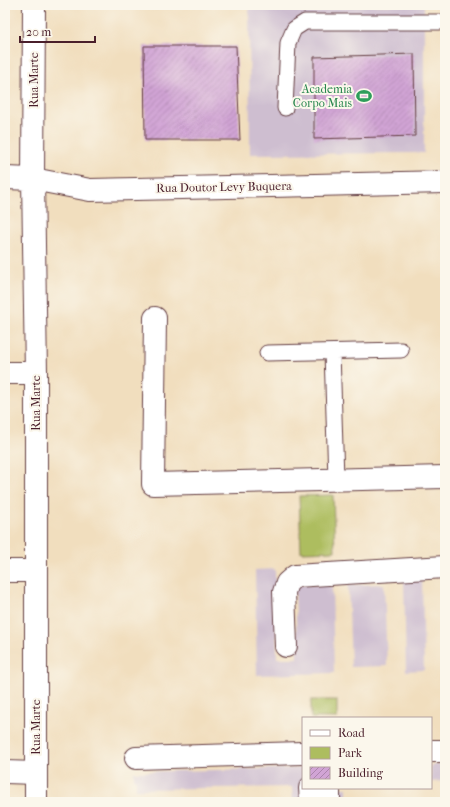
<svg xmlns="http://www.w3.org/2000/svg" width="450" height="807" viewBox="0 0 450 807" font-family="'IM FELL French Canon',serif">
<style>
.industrial{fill:#cebed0}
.green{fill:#adbd5f;stroke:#7c6e45}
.building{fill:url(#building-hatch)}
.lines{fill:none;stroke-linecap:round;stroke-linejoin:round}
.service-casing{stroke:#633c41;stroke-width:17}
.minor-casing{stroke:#633c41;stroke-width:24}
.tertiary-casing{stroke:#633c41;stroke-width:24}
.service{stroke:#fff;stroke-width:15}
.minor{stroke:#fff;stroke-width:22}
.tertiary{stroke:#fff;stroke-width:22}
.labels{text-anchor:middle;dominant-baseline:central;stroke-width:4;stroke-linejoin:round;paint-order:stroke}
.street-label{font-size:12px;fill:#4a1f2b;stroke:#fbf7ec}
.leisure-label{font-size:12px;fill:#27864d;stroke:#fbf7ec;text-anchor:end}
</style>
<defs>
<pattern id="building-hatch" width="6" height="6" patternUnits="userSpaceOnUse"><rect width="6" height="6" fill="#d1a4d5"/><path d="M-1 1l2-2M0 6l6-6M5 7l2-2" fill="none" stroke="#ac85ad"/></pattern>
</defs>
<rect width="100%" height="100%" fill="#fbf7ec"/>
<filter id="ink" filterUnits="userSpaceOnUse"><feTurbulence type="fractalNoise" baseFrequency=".025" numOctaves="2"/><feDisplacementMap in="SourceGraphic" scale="8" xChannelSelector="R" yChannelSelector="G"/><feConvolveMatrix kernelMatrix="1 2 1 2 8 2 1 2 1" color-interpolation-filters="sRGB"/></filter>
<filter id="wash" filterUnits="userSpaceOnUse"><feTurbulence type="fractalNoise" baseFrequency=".012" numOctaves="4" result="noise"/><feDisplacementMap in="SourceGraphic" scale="16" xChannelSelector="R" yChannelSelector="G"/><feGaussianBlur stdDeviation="0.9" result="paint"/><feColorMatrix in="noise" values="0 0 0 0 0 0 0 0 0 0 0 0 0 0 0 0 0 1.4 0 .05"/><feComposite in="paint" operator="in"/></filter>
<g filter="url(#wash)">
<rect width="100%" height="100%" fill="#f1debe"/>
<!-- industrial -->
<path class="industrial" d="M 249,5 L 424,5 L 424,153 L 250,154 Z
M 275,569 L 277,658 L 297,658 L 295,585 L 332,585 L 334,673 L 257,675 L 255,570 Z
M 422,578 L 424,670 L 406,671 L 404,579 Z
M 384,584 L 387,666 L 351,667 L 348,585 Z
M 445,764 L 445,781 L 431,782 L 431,765 Z
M 303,768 L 303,788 L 309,802 L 293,802 L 292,787 L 136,789 L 136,780 L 134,780 L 134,772 Z
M 330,788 L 347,788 L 347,802 L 331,802 Z"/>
<!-- green -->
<path class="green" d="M 333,495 L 335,551 L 301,552 L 299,496 Z
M 311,700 L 337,700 L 337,718 L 311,718 Z"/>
<g id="blocks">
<!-- building -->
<path class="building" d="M 144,46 L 236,46 L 240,140 L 145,140 Z
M 414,54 L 415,136 L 314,139 L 314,57 Z"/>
</g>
</g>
<g filter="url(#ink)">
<use href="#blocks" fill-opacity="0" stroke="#633c41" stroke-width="1"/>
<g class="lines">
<defs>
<path id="service" d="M 285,108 L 288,43 L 294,29 L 305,22 L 445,22
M 332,352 L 336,479
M 267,353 L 401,350"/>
<path id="minor" d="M 155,318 L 153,484 L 445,477
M 5,373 L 36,373
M 5,571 L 36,571
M 286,646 L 284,592 L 287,583 L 295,576 L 445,567
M 431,751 L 445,751
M 136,758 L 303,753
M 5,772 L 36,773
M 310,788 L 311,802
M 329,788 L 329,802"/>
<path id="tertiary" d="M 34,5 L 33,179 L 36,373 L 36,802
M 5,178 L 33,179 L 90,190 L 445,182"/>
</defs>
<!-- service casing -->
<use href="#service" class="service-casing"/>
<!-- minor casing -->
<use href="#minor" class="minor-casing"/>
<!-- tertiary casing -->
<use href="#tertiary" class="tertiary-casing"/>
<!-- service -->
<use href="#service" class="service"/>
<!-- minor -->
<use href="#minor" class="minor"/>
<!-- tertiary -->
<use href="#tertiary" class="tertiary"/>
</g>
</g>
<!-- icons -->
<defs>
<symbol id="stadium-bare" viewBox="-9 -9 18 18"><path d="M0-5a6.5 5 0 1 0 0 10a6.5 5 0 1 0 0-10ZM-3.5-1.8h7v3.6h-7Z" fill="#2e9e5b" stroke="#fbf7ec" stroke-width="2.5" paint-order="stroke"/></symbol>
</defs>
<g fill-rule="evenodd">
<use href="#stadium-bare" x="353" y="85" width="22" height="22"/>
</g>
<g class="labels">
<!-- street labels -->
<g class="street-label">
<text transform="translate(34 80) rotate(-90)">Rua Marte</text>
<text transform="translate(224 187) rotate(-1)">Rua Doutor Levy Buquera</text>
<text transform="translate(36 403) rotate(-90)">Rua Marte</text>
<text transform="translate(36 727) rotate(-90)">Rua Marte</text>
</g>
<!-- leisure labels -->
<g class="leisure-label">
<text x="352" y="89">Academia<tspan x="352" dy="14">Corpo Mais</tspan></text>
</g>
</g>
<!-- margin -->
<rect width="450" height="807" fill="none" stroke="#fbf7ec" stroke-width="20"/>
<!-- legend -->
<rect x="302" y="717" width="130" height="72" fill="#fbf7ec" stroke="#b4a19f"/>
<rect x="310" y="730" width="20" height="6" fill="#ffffff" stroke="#b4a19f"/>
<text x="338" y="737" font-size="12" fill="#4a1f2b">Road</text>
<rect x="310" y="747" width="20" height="12" fill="#adbd5f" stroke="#b4a19f"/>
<text x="338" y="757" font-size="12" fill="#4a1f2b">Park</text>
<rect x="310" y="767" width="20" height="12" fill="url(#building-hatch)" stroke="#b4a19f"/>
<text x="338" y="777" font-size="12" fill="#4a1f2b">Building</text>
<!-- scale -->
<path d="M20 36v6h75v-6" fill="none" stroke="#4a1f2b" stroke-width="2"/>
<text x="26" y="36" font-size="12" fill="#4a1f2b" stroke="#fbf7ec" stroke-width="3" paint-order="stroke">20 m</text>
</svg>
